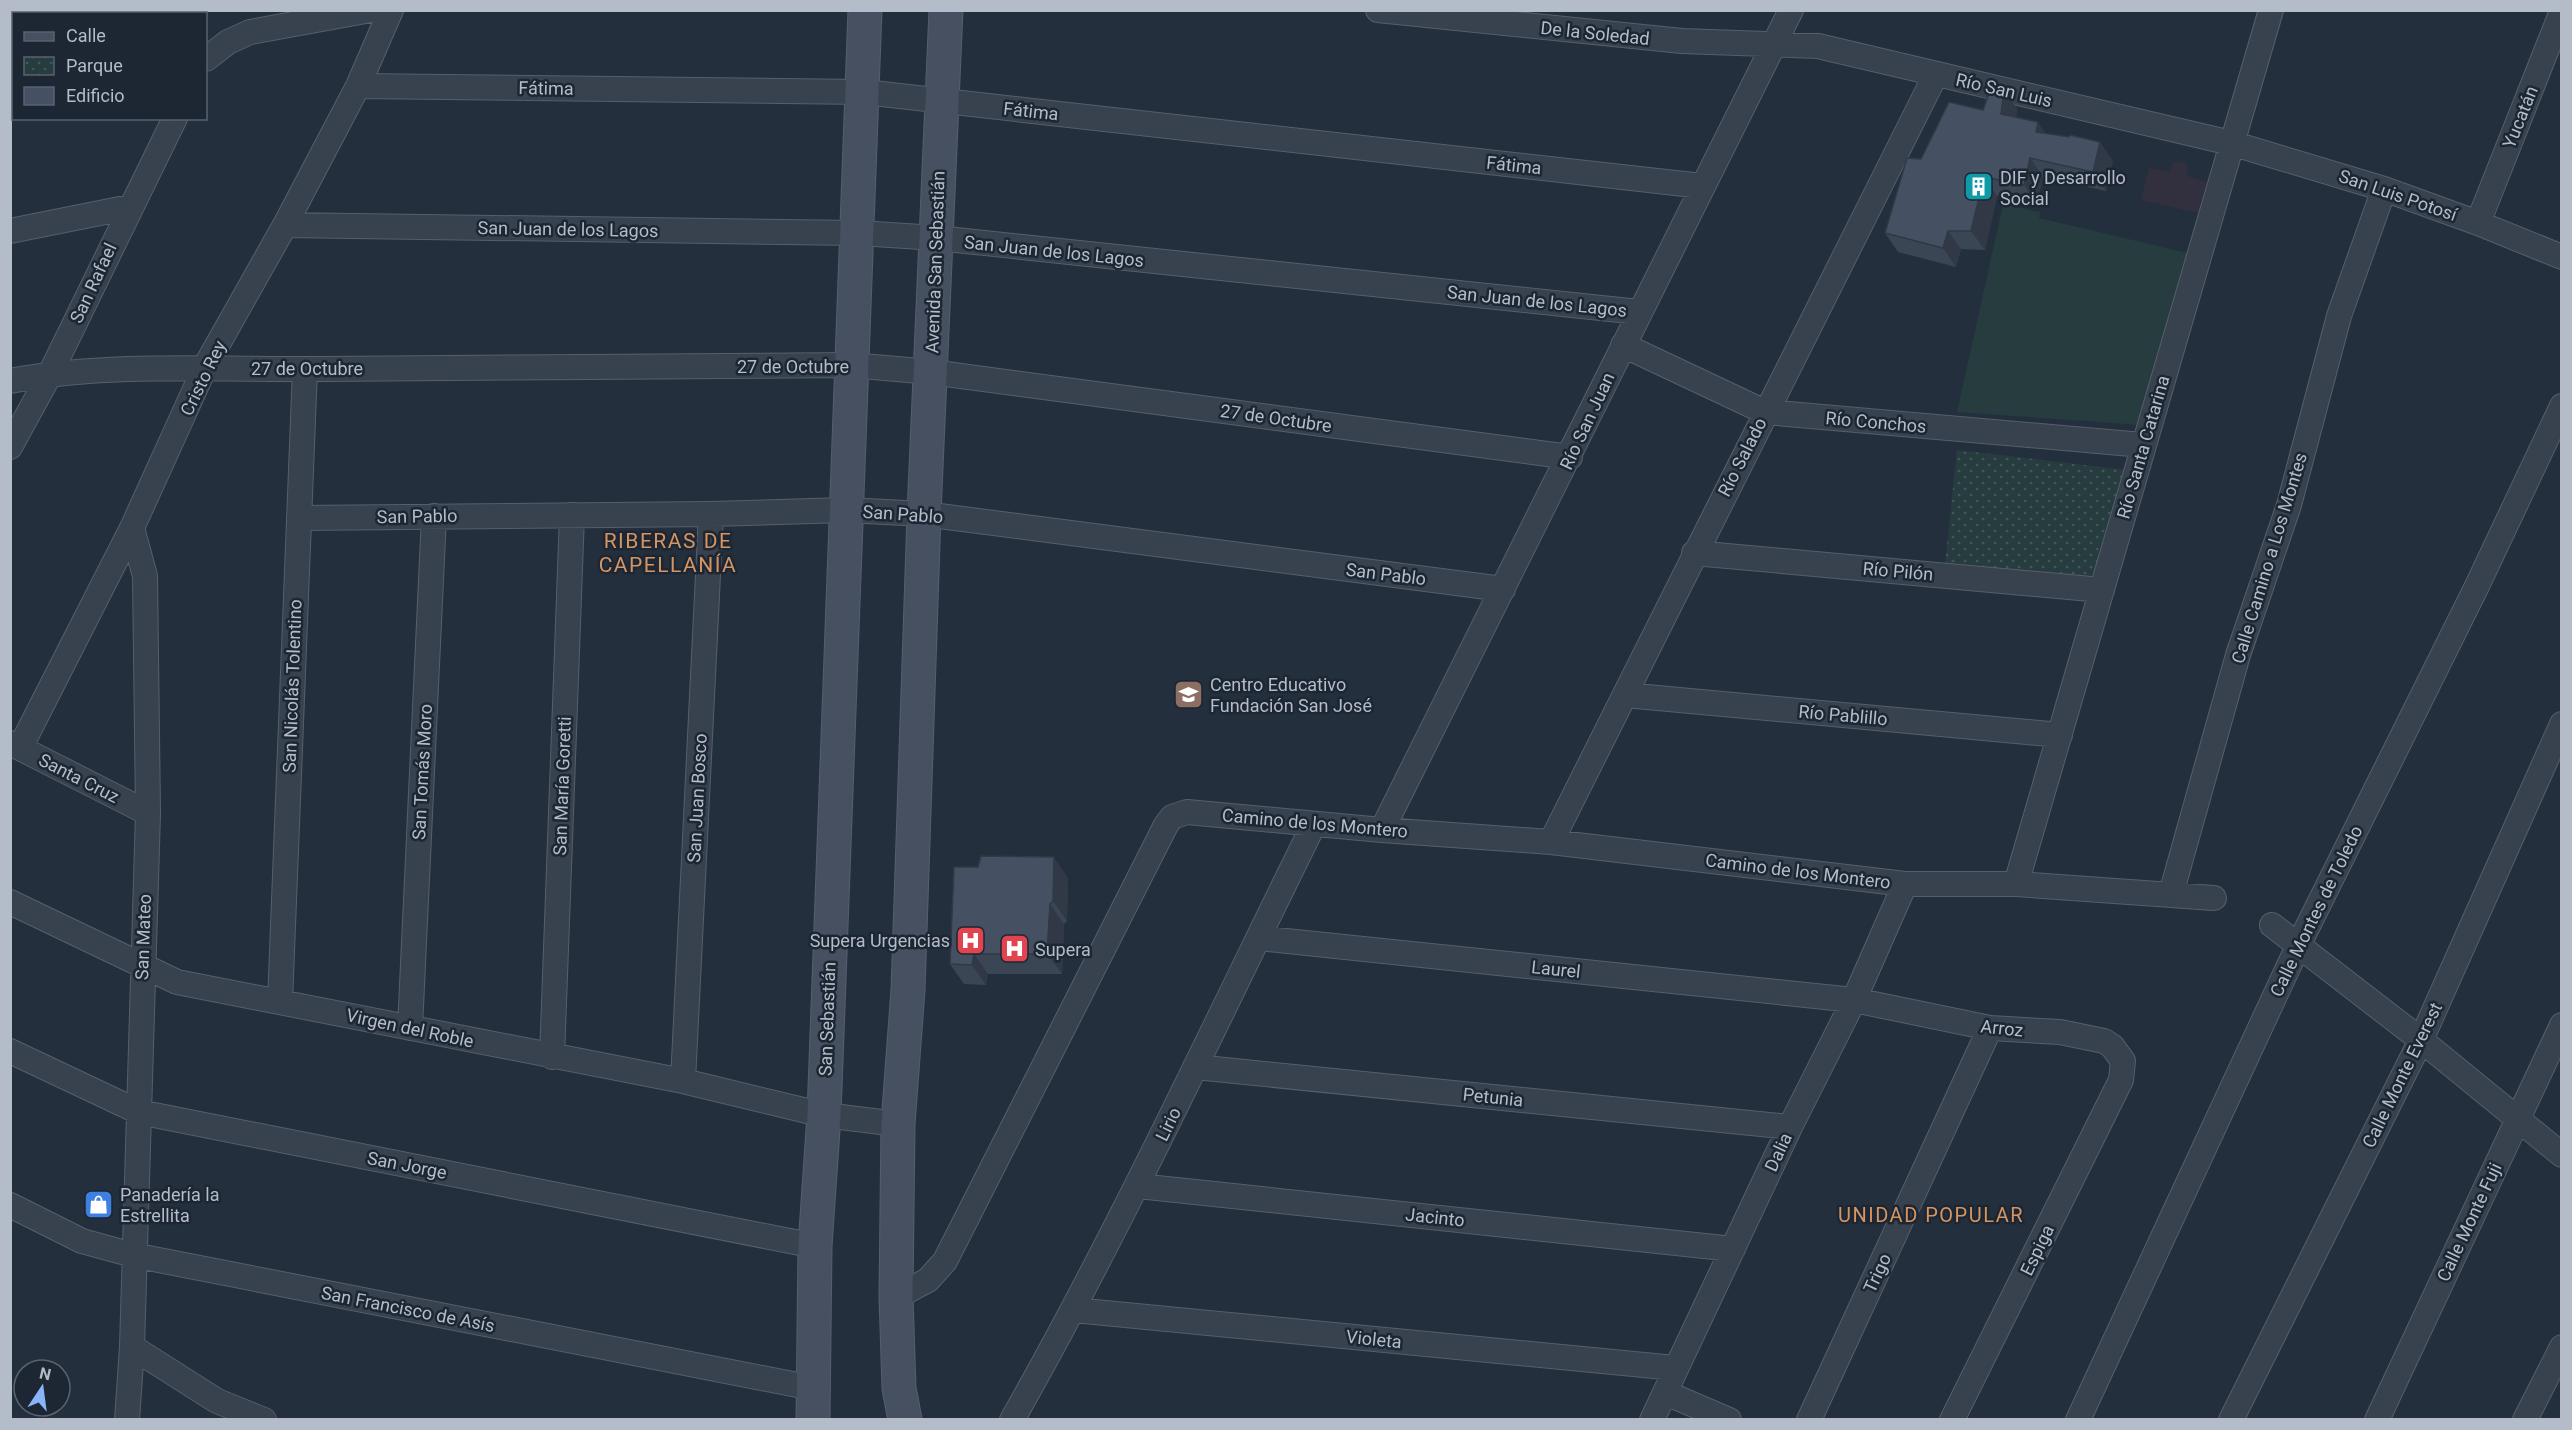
<svg xmlns="http://www.w3.org/2000/svg" width="2572" height="1430" viewBox="0 0 2572 1430" font-family="Roboto,sans-serif">
<style>
.medical{fill:#32303f}
.park{fill:url(#park-dots)}
.pitch{fill:#263c3f}
.lines{fill:none;stroke-linecap:round;stroke-linejoin:round}
.stream{stroke:#394c67;stroke-width:7}
.canal{stroke:#394c67;stroke-width:22}
.street-casing{stroke:#565f6c;stroke-width:26}
.secondary-casing{stroke:#565f6c;stroke-width:35}
.street{stroke:#38414e;stroke-width:24}
.secondary{stroke:#465061;stroke-width:33}
.wall{fill:#3b4654}
.shaded-wall{fill:#303945}
.building{fill:#455162;stroke:#303945;stroke-width:1.5}
.labels{text-anchor:middle;dominant-baseline:central;stroke-width:5;stroke-linejoin:round;paint-order:stroke}
.street-label{font-size:18px;fill:#b4bcc9;stroke:#1d2633}
.poi-label{font-size:18px;fill:#b4bcc9;stroke:#1d2633;text-anchor:start}
.neighbourhood-label{font-size:20px;letter-spacing:1.5px;fill:#d59563;stroke:#1d2633}
.quarter-label{font-size:21px;letter-spacing:1.5px;fill:#d59563;stroke:#1d2633}
</style>
<defs>
<pattern id="park-dots" width="8" height="8" patternUnits="userSpaceOnUse" patternTransform="scale(1.5)"><rect width="8" height="8" fill="#263c3f"/><path d="M2 2h.1M6 6h.1" fill="none" stroke="#435659" stroke-width="1.8" stroke-linecap="round"/></pattern>
</defs>
<rect width="100%" height="100%" fill="#242f3e"/>
<!-- medical -->
<path class="medical" d="M 2173,161 L 2187,163 L 2187,176 L 2207,182 L 2198,213 L 2141,200 L 2149,168 L 2170,172 Z"/>
<!-- park -->
<path class="park" d="M 1957,450 L 2127,470 L 2101,572 L 2091,576 L 1945,564 Z"/>
<!-- pitch -->
<path class="pitch" d="M 2003,204 L 2040,212 L 2039,218 L 2192,254 L 2141,425 L 1957,412 Z"/>
<g class="lines">
<!-- stream -->
<path class="stream" d="M 10,105 L 14,103"/>
<!-- canal -->
<path class="canal" d="M 120,14 L 125,10"/>
<defs>
<path id="street" d="M 1378,10 L 1682,41 L 1818,46 L 2231,143 L 2384,189 L 2478,223 L 2562,257
M 206,59 L 228,42 L 250,32 L 371,10
M 358,86 L 864,92 L 1702,186
M 2478,223 L 2562,11
M 285,225 L 859,233 L 937,238 L 1639,312
M 10,231 L 130,207
M 1623,345 L 1765,412 L 2143,445
M 10,381 C 113,362 219,370 323,369 C 499,368 675,366 851,365 L 931,372 L 1570,457
M 10,447 L 50,374 L 175,118
M 299,518 L 711,514 L 846,510 L 924,514 L 1503,589
M 1694,553 L 2102,590
M 1625,695 L 2060,735
M 10,743 L 148,813
M 20,748 L 132,528 L 205,367 L 285,225 L 358,86 L 391,10
M 1382,830 L 1791,10
M 1551,842 L 1936,74
M 2016,884 L 2271,10
M 2171,894 L 2238,655 L 2289,505 L 2339,316 L 2384,189
M 10,902 L 177,982 L 683,1081 L 824,1115 L 898,1124
M 2272,925 L 2421,1040 L 2562,1155
M 1258,938 L 1854,1000 L 1990,1028 L 2060,1032 L 2104,1041 L 2112,1046 L 2123,1061 L 2121,1080 L 1952,1420
M 280,1002 L 305,369
M 410,1028 L 434,516
M 10,1051 L 139,1112 L 815,1246
M 552,1057 L 572,515
M 1195,1067 L 1790,1127
M 683,1081 L 711,514
M 1138,1186 L 1733,1249
M 10,1205 L 82,1241 L 133,1255 L 813,1388
M 896,1297 L 928,1280 L 945,1261 L 1166,825 L 1172,817 L 1187,812 L 1382,830 L 1551,842 L 1905,884 L 2016,884 L 2214,898
M 1074,1310 L 1675,1368
M 132,1347 L 217,1401 L 264,1420
M 1666,1393 L 1729,1420
M 127,1420 L 132,1347 L 148,813 L 145,576 L 132,528
M 1012,1420 C 1122,1226 1215,1024 1314,824
M 1652,1420 L 1790,1127 L 1854,1000 L 1905,884
M 1809,1420 L 1990,1028
M 2078,1420 L 2299,944 L 2477,586 L 2562,406
M 2231,1420 L 2421,1040 L 2562,724
M 2377,1420 L 2562,1025
M 2525,1420 L 2562,1347"/>
<path id="secondary" d="M 813,1420 L 815,1246 L 824,1115 L 865,10
M 905,1420 L 899,1388 L 896,1297 L 898,1124 L 908,990 L 924,514 L 946,10"/>
</defs>
<!-- street casing -->
<use href="#street" class="street-casing"/>
<!-- secondary casing -->
<use href="#secondary" class="secondary-casing"/>
<!-- street -->
<use href="#street" class="street"/>
<!-- secondary -->
<use href="#secondary" class="secondary"/>
</g>
<!-- wall -->
<path class="wall" d="M 2004,90 L 2017,109 L 2016,118 L 2046,133 L 2113,161 L 2106,191 L 2043,177 L 2037,204 L 1997,196 L 1985,250 L 1961,249 L 1956,267 L 1898,252 L 1885,233 L 1921,159 L 1983,110 Z
M 1068,878 L 1067,921 L 1064,924 L 1062,974 L 988,974 L 986,985 L 964,984 L 950,964 Z"/>
<!-- shaded-wall -->
<path class="shaded-wall" d="M 2004,90 L 2017,109 L 2014,133 L 2001,114 Z
M 2038,122 L 2051,141 L 2036,132 Z
M 2100,142 L 2113,161 L 2106,191 L 2093,172 Z
M 2030,158 L 2043,177 L 2037,204 L 2024,185 Z
M 1984,177 L 1997,196 L 1985,250 L 1971,231 Z
M 1948,231 L 1961,249 L 1956,267 L 1943,248 Z
M 1054,857 L 1068,878 L 1067,921 L 1053,901 Z
M 1050,904 L 1064,924 L 1062,974 L 1047,954 Z
M 974,954 L 988,974 L 986,985 L 972,965 Z"/>
<!-- building -->
<path class="building" d="M 1990,90 L 2004,90 L 2001,114 L 2038,122 L 2036,132 L 2069,137 L 2070,135 L 2100,142 L 2093,172 L 2030,158 L 2024,185 L 1984,177 L 1971,231 L 1948,231 L 1943,248 L 1885,233 L 1907,158 L 1921,159 L 1949,102 L 1983,110 Z
M 981,856 L 1054,857 L 1053,901 L 1050,904 L 1047,954 L 974,954 L 972,965 L 950,964 L 954,867 L 978,867 Z"/>
<!-- icons -->
<defs>
<symbol id="building-square" viewBox="-11 -11 22 22"><rect x="-9" y="-9" width="18" height="18" rx="4" fill="#0f9aa8" stroke="#1d2633"/><path d="M-4-6H4V6H1V3H-1V6H-4ZM-2.5-4.3h1.7v1.8h-1.7ZM.8-4.3h1.7v1.8H.8ZM-2.5-1h1.7V.8h-1.7ZM.8-1h1.7V.8H.8Z" fill="#fff"/></symbol>
<symbol id="school-square" viewBox="-11 -11 22 22"><rect x="-9" y="-9" width="18" height="18" rx="4" fill="#8d6e63" stroke="#1d2633"/><path d="M0-5L7-2L0 1L-7-2ZM-4 1L0 2.5L4 1V4Q0 6-4 4Z" fill="#fff"/></symbol>
<symbol id="hospital-square" viewBox="-11 -11 22 22"><rect x="-9" y="-9" width="18" height="18" rx="4" fill="#e0444e" stroke="#1d2633"/><path d="M-5-5h3v3.5h4V-5h3V5h-3V1.5h-4V5h-3Z" fill="#fff"/></symbol>
<symbol id="shop-square" viewBox="-11 -11 22 22"><rect x="-9" y="-9" width="18" height="18" rx="4" fill="#3f7fe0" stroke="#1d2633"/><path d="M-5-2.5h2.3a2.7 3.5 0 0 1 5.4 0H5L5.5 6h-11ZM-1.5-2.5h3a1.5 2.3 0 0 0-3 0Z" fill="#fff"/></symbol>
</defs>
<g fill-rule="evenodd">
<use href="#building-square" x="1962" y="170" width="33" height="33"/>
<use href="#school-square" x="1172" y="678" width="33" height="33"/>
<use href="#hospital-square" x="954" y="924" width="33" height="33"/>
<use href="#hospital-square" x="998" y="932" width="33" height="33"/>
<use href="#shop-square" x="82" y="1188" width="33" height="33"/>
</g>
<g class="labels">
<!-- street labels -->
<g class="street-label">
<text transform="translate(1595 33) rotate(6)">De la Soledad</text>
<text transform="translate(546 88) rotate(1)">Fátima</text>
<text transform="translate(2004 90) rotate(13)">Río San Luis</text>
<text transform="translate(1031 111) rotate(6)">Fátima</text>
<text transform="translate(2520 117) rotate(-68)">Yucatán</text>
<text transform="translate(1514 165) rotate(6)">Fátima</text>
<text transform="translate(2398 195) rotate(19)">San Luis Potosí</text>
<text transform="translate(568 229) rotate(1)">San Juan de los Lagos</text>
<text transform="translate(1054 251) rotate(6)">San Juan de los Lagos</text>
<text transform="translate(935 262) rotate(-88)">Avenida San Sebastián</text>
<text transform="translate(93 283) rotate(-65)">San Rafael</text>
<text transform="translate(1537 301) rotate(6)">San Juan de los Lagos</text>
<text x="793" y="366">27 de Octubre</text>
<text x="307" y="368">27 de Octubre</text>
<text transform="translate(203 378) rotate(-64)">Cristo Rey</text>
<text transform="translate(1276 418) rotate(8)">27 de Octubre</text>
<text transform="translate(1587 421) rotate(-65)">Río San Juan</text>
<text transform="translate(1876 422) rotate(5)">Río Conchos</text>
<text transform="translate(2143 447) rotate(-74)">Río Santa Catarina</text>
<text transform="translate(1742 457) rotate(-63)">Río Salado</text>
<text transform="translate(903 514) rotate(4)">San Pablo</text>
<text transform="translate(417 516) rotate(-1)">San Pablo</text>
<text transform="translate(2269 558) rotate(-73)">Calle Camino a Los Montes</text>
<text transform="translate(1898 571) rotate(5)">Río Pilón</text>
<text transform="translate(1386 574) rotate(7)">San Pablo</text>
<text transform="translate(292 686) rotate(-88)">San Nicolás Tolentino</text>
<text transform="translate(1843 715) rotate(5)">Río Pablillo</text>
<text transform="translate(422 772) rotate(-87)">San Tomás Moro</text>
<text transform="translate(79 778) rotate(27)">Santa Cruz</text>
<text transform="translate(562 786) rotate(-88)">San María Goretti</text>
<text transform="translate(697 798) rotate(-87)">San Juan Bosco</text>
<text transform="translate(1315 823) rotate(5)">Camino de los Montero</text>
<text transform="translate(1798 871) rotate(7)">Camino de los Montero</text>
<text transform="translate(2316 911) rotate(-64)">Calle Montes de Toledo</text>
<text transform="translate(143 937) rotate(-88)">San Mateo</text>
<text transform="translate(1556 969) rotate(6)">Laurel</text>
<text transform="translate(827 1019) rotate(-88)">San Sebastián</text>
<text transform="translate(410 1028) rotate(12)">Virgen del Roble</text>
<text transform="translate(2002 1028) rotate(6)">Arroz</text>
<text transform="translate(2402 1075) rotate(-64)">Calle Monte Everest</text>
<text transform="translate(1493 1097) rotate(6)">Petunia</text>
<text transform="translate(1168 1124) rotate(-64)">Lirio</text>
<text transform="translate(1778 1152) rotate(-65)">Dalia</text>
<text transform="translate(407 1165) rotate(11)">San Jorge</text>
<text transform="translate(1435 1217) rotate(6)">Jacinto</text>
<text transform="translate(2469 1222) rotate(-65)">Calle Monte Fuji</text>
<text transform="translate(2037 1250) rotate(-64)">Espiga</text>
<text transform="translate(1877 1273) rotate(-65)">Trigo</text>
<text transform="translate(408 1309) rotate(11)">San Francisco de Asís</text>
<text transform="translate(1374 1339) rotate(6)">Violeta</text>
</g>
<!-- poi labels -->
<g class="poi-label">
<text x="2000" y="177">DIF y Desarrollo<tspan x="2000" dy="21">Social</tspan></text>
<text x="1210" y="684">Centro Educativo<tspan x="1210" dy="21">Fundación San José</tspan></text>
<text x="950" y="940" text-anchor="end">Supera Urgencias</text>
<text x="1035" y="949">Supera</text>
<text x="120" y="1194">Panadería la<tspan x="120" dy="21">Estrellita</tspan></text>
</g>
<!-- neighbourhood labels -->
<g class="neighbourhood-label">
<text x="1931" y="1215">UNIDAD POPULAR</text>
</g>
<!-- quarter labels -->
<g class="quarter-label">
<text x="668" y="541">RIBERAS DE<tspan x="668" dy="24">CAPELLANÍA</tspan></text>
</g>
</g>
<!-- border -->
<rect width="2572" height="1430" fill="none" stroke="#b4bcc9" stroke-width="24"/>
<!-- legend -->
<rect x="12" y="12" width="195" height="108" fill="#1d2633" stroke="#59626f" stroke-width="1.5"/>
<rect x="24" y="32" width="30" height="9" fill="#465061" stroke="#59626f" stroke-width="1.5"/>
<text x="66" y="42" font-size="18" fill="#b4bcc9">Calle</text>
<rect x="24" y="57" width="30" height="18" fill="url(#park-dots)" stroke="#59626f" stroke-width="1.5"/>
<text x="66" y="72" font-size="18" fill="#b4bcc9">Parque</text>
<rect x="24" y="87" width="30" height="18" fill="#455162" stroke="#59626f" stroke-width="1.5"/>
<text x="66" y="102" font-size="18" fill="#b4bcc9">Edificio</text>
<!-- north arrow -->
<g transform="translate(42 1388) rotate(13)"><circle r="28" fill="#1d2633" stroke="#59626f" stroke-width="1.5"/>
<path d="M0-4.5L10 22L0 15L-10 22Z" fill="#8ab4f8"/>
<text y="-9" font-size="16" font-weight="bold" text-anchor="middle" fill="#b4bcc9">N</text>
</g>
</svg>
